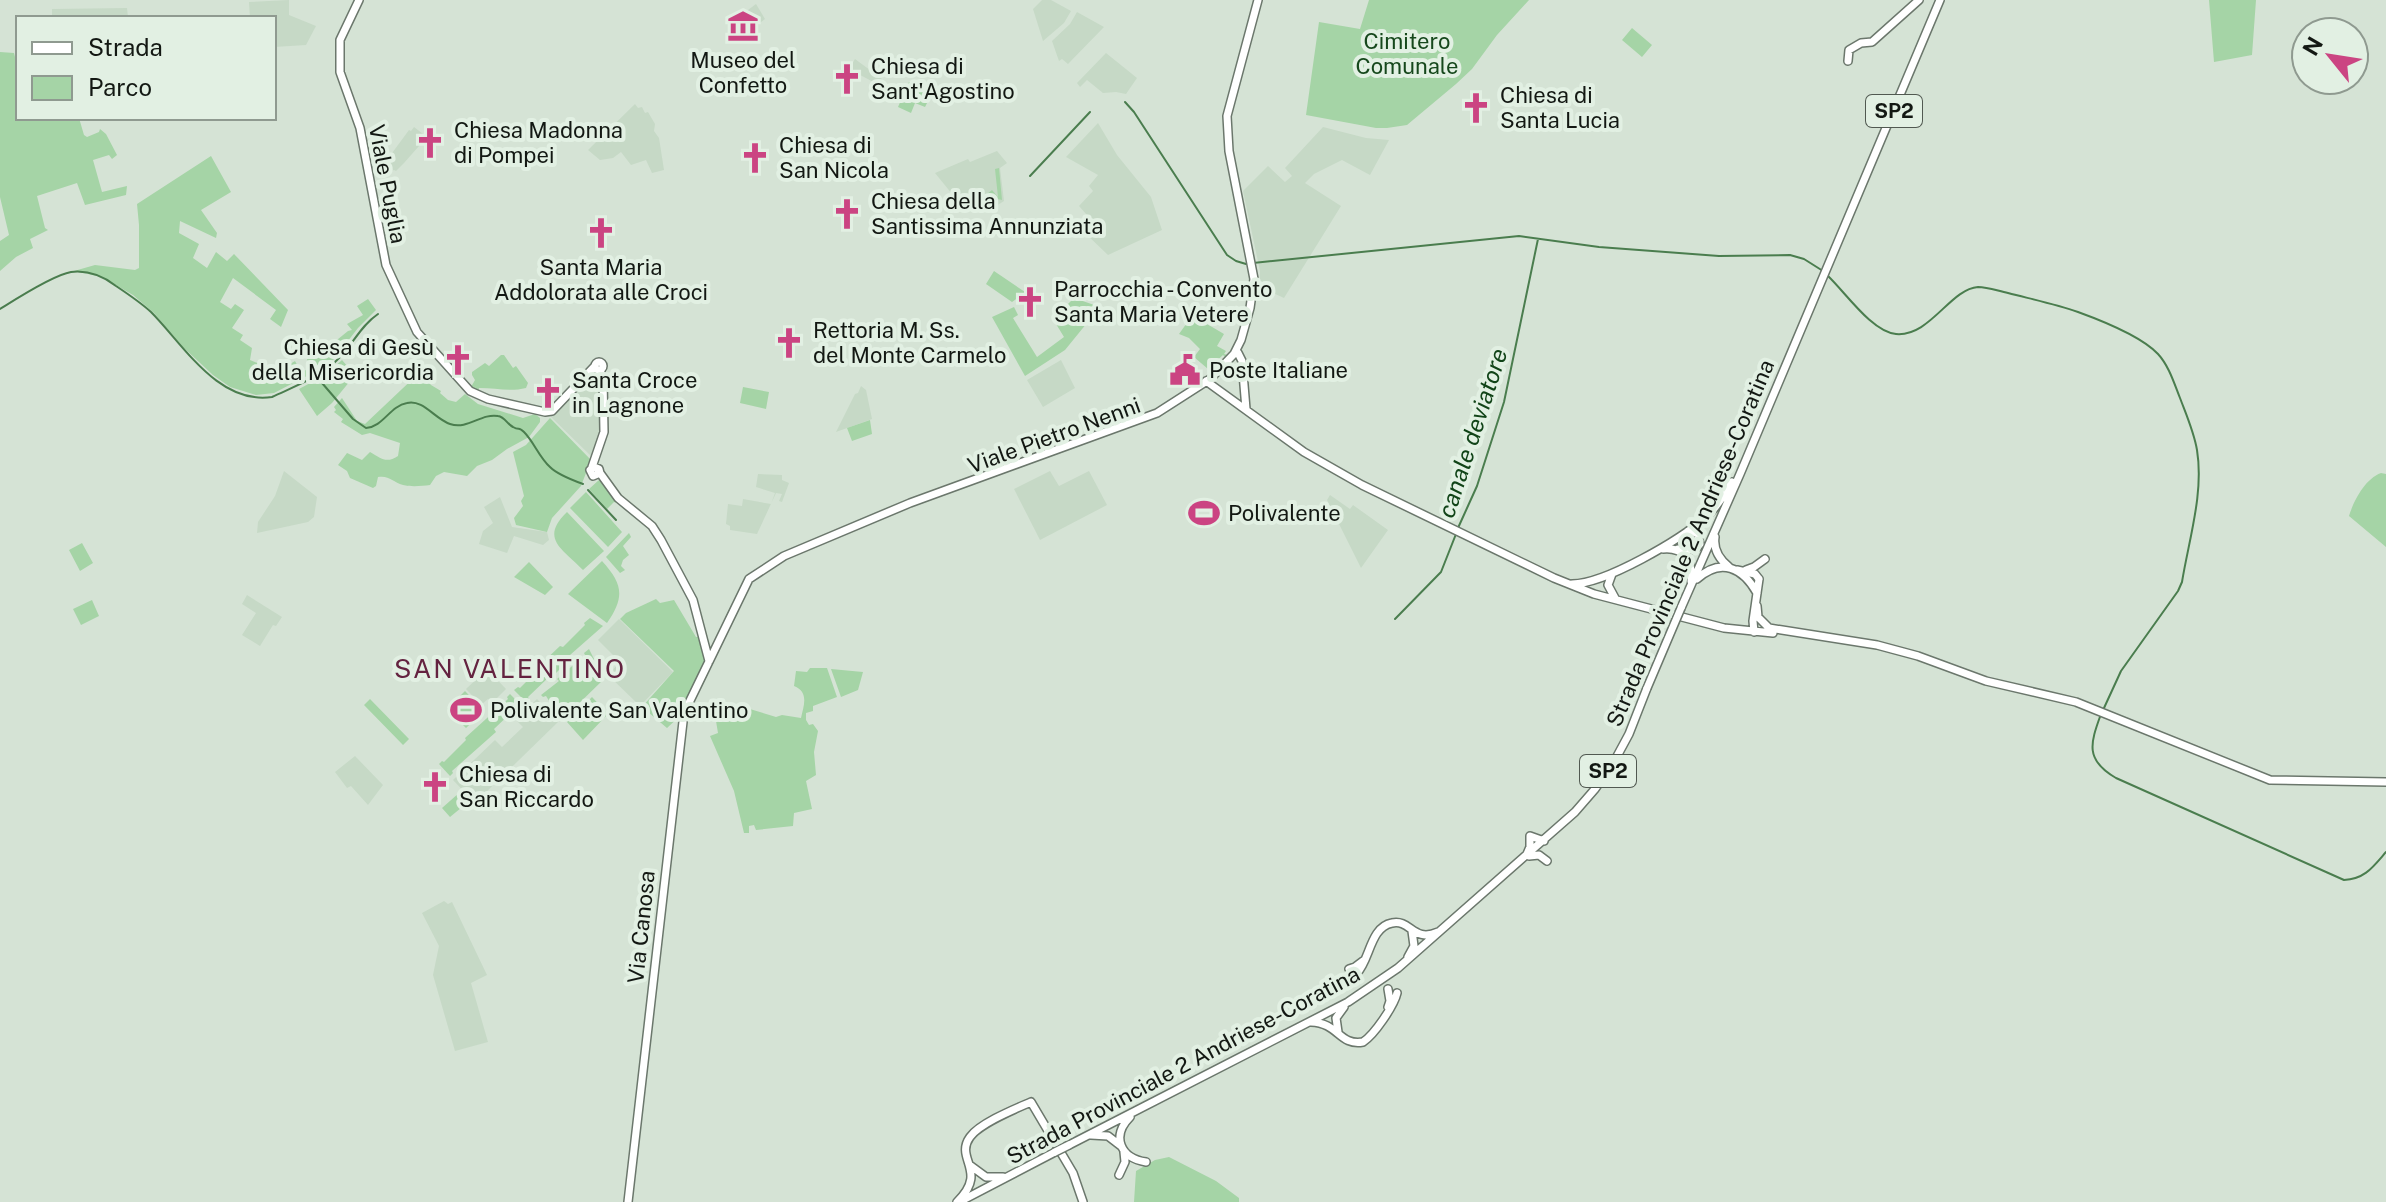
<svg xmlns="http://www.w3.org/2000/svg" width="2386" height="1202" viewBox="0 0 2386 1202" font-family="'Public Sans',sans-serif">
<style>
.built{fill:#c6d9c6}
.green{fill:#a5d4a6}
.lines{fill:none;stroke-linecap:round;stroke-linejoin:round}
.stream{stroke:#4a7d4e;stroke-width:2}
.major-casing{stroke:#6b776c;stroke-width:10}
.major{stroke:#fff;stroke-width:7}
.major-bridge-casing{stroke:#6b776c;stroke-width:10;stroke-linecap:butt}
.major-bridge{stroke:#fff;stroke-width:7}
.labels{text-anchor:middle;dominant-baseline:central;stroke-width:8;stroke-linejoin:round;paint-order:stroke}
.shield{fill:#e2f0e3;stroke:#515951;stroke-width:2}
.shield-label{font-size:20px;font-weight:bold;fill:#131813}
.park-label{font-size:22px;fill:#16481c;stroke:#e2f0e3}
.poi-label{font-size:22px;fill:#131813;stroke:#e2f0e3;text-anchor:start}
.street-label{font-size:22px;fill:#131813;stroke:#e2f0e3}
.water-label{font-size:24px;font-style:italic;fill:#114418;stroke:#e2f0e3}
.quarter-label{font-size:26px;letter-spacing:2px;fill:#642340;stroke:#e2f0e3}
</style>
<rect width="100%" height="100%" fill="#d5e3d5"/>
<!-- built -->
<path class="built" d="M 289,0 L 289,15 L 316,26 L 306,45 L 274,47 L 274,18 L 250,18 L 249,2 Z
M 1042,0 L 1051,0 L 1071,11 L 1064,23 L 1043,41 L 1033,9 Z
M 756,4 L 765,19 L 756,26 L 744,13 Z
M 127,8 L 128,17 L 144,18 L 52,18 L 52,9 Z
M 1077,12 L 1104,27 L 1068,64 L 1062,59 L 1059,61 L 1052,41 L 1070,24 Z
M 1106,53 L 1137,78 L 1126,94 L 1116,92 L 1103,93 L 1087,80 L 1080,87 L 1077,83 Z
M 855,59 L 882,79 L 879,85 L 849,69 Z
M 635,104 L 638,108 L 642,107 L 645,113 L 648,112 L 655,124 L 654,131 L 659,138 L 664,170 L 652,173 L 646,160 L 631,165 L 621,152 L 613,158 L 600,160 L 588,150 Z
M 1098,123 L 1117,155 L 1151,197 L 1162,230 L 1108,255 L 1084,232 L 1094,223 L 1079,206 L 1093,191 L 1089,186 L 1098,175 L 1066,157 Z
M 414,127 L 427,137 L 404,163 L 396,171 L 394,170 L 392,171 L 384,164 L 409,130 L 411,131 Z
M 1323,127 L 1366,138 L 1389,140 L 1370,175 L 1342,160 L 1314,174 L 1305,183 L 1341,206 L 1284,298 L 1260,287 L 1260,271 L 1243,191 L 1268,166 L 1285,182 L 1292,176 L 1285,168 Z
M 997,151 L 1007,163 L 1000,168 L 1004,201 L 990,210 L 976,211 L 961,205 L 935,173 L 968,159 L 970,162 Z
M 1061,360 L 1075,388 L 1043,407 L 1027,380 Z
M 597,374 L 601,378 L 602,428 L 592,457 L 550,416 L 586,379 Z
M 861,386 L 866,390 L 872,419 L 836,432 L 855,394 L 858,393 Z
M 284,471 L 317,497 L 314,517 L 308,522 L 257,533 L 258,522 L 275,496 Z
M 1050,471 L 1059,486 L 1089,471 L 1107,505 L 1040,540 L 1014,489 Z
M 758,474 L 782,475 L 782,480 L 789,483 L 782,502 L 779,501 L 782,494 L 776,493 L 757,534 L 730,530 L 730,526 L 726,524 L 728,504 L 742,506 L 743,499 L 771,504 L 775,493 L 756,487 Z
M 1330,495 L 1350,509 L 1353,505 L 1388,530 L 1361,568 L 1327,500 Z
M 500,497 L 512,527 L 547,532 L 549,540 L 543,545 L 514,536 L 507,553 L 479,544 L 483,531 L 493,523 L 484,507 Z
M 247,595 L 282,617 L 276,626 L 273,625 L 260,646 L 242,635 L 256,613 L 242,604 Z
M 619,619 L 673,672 L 640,706 L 608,675 L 620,662 L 598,640 Z
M 487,669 L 506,689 L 493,702 L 488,699 L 481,705 L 466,689 Z
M 537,699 L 558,722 L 478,800 L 475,799 L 473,801 L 453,780 L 495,740 L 502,747 L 523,727 L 516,720 Z
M 355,756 L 383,785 L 368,805 L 351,786 L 347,788 L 335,772 Z
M 444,901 L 448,904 L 452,902 L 487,975 L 471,983 L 488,1042 L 455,1051 L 433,975 L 439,946 L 422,913 Z"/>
<!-- green -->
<path class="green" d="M 1369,0 L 1529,0 L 1497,35 L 1472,69 L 1456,84 L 1407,125 L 1387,128 L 1376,128 L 1306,115 L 1319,22 L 1360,29 Z
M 2209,0 L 2256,0 L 2252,55 L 2214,62 Z
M 1632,28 L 1652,45 L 1642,57 L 1622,40 Z
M 0,52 L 14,53 L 18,69 L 18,118 L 79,118 L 84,135 L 87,137 L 99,132 L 100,129 L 106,134 L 117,155 L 112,159 L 109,155 L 93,160 L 102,192 L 127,186 L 126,195 L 85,205 L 77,183 L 37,196 L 45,228 L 48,230 L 30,239 L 33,248 L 16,257 L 0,271 L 0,241 L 9,235 L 0,197 Z
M 909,82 L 932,93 L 925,107 L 915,103 L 911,113 L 898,107 Z
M 211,156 L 231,192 L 201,210 L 217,233 L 216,238 L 180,221 L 179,233 L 199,244 L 193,258 L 207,268 L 216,252 L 227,261 L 234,254 L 288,310 L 281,327 L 270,319 L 276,310 L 233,278 L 220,302 L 231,309 L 235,304 L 244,310 L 232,328 L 243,335 L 240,340 L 252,348 L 250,360 C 264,366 281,371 295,361 L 301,372 L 311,368 L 305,355 L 326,344 L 333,353 L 336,350 L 332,344 L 348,331 L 352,330 L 347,324 L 363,315 L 357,306 L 368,299 L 376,310 L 358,328 L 330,364 L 274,393 L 256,395 L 230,387 L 213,375 L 184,348 L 154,313 L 133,295 L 102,277 L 74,271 L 95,265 L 135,270 L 139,268 L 139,225 L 137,204 Z
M 999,168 L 1002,200 L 998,199 L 982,211 L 976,203 L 992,190 L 998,197 L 995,169 Z
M 994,271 L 1025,292 L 1025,293 L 1012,302 L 986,284 Z
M 1074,298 L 1100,307 L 1065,350 L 1025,376 L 992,317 L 1014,307 L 1018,315 L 1013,318 L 1037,357 L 1064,337 L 1053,319 Z
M 1204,317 L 1207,324 L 1224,334 L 1217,346 L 1226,351 L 1224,354 L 1228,355 L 1226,358 L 1223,355 L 1208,369 L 1194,357 L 1200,349 L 1189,338 L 1179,334 L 1189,320 L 1198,322 Z
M 501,355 L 504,355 L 513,368 L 516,366 L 528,383 L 526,388 C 510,392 496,388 479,388 L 478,393 L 471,387 L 475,380 L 472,375 L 472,372 L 485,363 L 489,366 Z
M 342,360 L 355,375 L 332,403 L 317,416 L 299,389 L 325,375 Z
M 420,372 L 431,385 L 441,391 L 440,393 L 448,400 L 456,402 L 465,394 L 478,404 L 523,418 L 535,414 L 540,418 L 540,422 L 529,437 L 507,449 L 492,460 L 477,466 L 467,476 L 444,472 L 436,476 L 430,485 C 422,486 411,487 403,485 C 393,482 389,475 378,477 L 376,486 L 373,488 L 350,478 L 347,471 L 338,465 L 347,453 L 362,460 L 370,452 C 381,458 386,464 398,456 L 400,443 L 370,433 L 362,435 L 341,422 L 343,419 L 334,412 L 336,410 L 334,407 L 342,398 L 357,421 L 365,424 Z
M 743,387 L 769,392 L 766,409 L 740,403 Z
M 550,418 L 591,460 L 581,486 L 552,518 L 547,532 L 516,525 L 514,518 L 523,506 L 521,501 L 524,496 L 513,452 L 526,445 Z
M 870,420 L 872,434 L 852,441 L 847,428 Z
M 2381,473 L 2386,474 L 2386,547 L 2349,516 C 2354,500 2365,479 2381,473 Z
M 599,480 L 603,481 L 619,504 L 614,502 L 607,509 L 589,489 Z
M 586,492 L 622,532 L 608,547 L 570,508 Z
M 567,512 L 604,551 L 583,570 C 563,549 539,539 567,512 Z
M 629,533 L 631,537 L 623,546 L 629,555 L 623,560 L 621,566 L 625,570 L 620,573 L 606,557 Z
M 82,543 L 93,563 L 80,571 L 69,550 Z
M 602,561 C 623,584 625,597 607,623 L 568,594 Z
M 529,562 L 553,587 L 545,595 L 514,577 Z
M 656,599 L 660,603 L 674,600 L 696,637 L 699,637 L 706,660 L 681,715 L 667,728 L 642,707 L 674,671 L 620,619 L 626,613 Z
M 92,600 L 99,616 L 81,625 L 73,609 Z
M 590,618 L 603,626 L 570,655 L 572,657 L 553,676 L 551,675 L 528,697 L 529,699 L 526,702 L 514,690 L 518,687 L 520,688 L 542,666 L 541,664 L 560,646 L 563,647 L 585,625 L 584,623 Z
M 589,649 L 604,679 L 563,719 L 561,717 L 563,714 L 557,708 L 555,710 L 546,696 L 543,697 L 541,695 L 559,681 L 557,679 L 585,655 L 584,653 Z
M 810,668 L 827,668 L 837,697 L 813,706 L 813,711 L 806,713 L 806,720 L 809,725 L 813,724 L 818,731 L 814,752 L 816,775 L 806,781 L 812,809 L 794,813 L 793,826 L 756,830 L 754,825 L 749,826 L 749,833 L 744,833 L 734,791 L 710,736 L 718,733 L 716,721 L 726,714 L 730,703 L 776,717 L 782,715 L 801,718 C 804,705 809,692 794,686 L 796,671 L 807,672 Z
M 831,669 L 863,672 L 858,690 L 841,697 Z
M 465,691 L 484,711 L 466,728 L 447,709 Z
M 510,694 L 522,706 L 519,709 L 517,707 L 494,729 L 496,732 L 452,771 L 453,773 L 450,776 L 439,764 L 442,761 L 444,762 L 466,740 L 465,738 L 508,699 L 507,697 Z
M 592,697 L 608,714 L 583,740 L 567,722 Z
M 370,699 L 409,739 L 403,745 L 364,705 Z
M 459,793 L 467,803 L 450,817 L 442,808 Z
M 1169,1157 L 1216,1181 L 1239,1198 L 1239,1202 L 1134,1202 L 1136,1171 L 1155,1160 Z"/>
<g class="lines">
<!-- stream -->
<path class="stream" d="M 1125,102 L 1134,112 L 1227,255 L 1236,261 L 1246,264
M 1030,176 L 1090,112
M 1253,263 L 1519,236 L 1599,247 L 1719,256 L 1790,255 L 1804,259 L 1823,271
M 1828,276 C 1845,292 1872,332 1896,334 C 1930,337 1950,289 1978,287 C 1988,287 1998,291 2008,293 C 2031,299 2055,304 2078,312 C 2100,320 2142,337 2158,354 C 2169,366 2174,383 2180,398 C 2186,414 2194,432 2197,450 C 2204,493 2189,539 2182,582 L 2178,591 L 2121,671 L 2104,708
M 0,309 C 16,299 53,275 71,272 C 88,270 103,276 116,286 C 128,294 140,302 151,312 C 183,344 218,405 272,397 C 293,387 318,378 335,362 C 351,348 360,326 378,314
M 316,376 L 353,419 L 366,428 C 383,427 390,406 407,403 C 423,399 435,419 450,424 C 468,430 481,413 498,416 C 505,417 507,424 513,427 C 520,431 518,426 524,432 C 534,442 539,457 550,467 C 558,475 572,480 583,484
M 588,490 L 616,520
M 1458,528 L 1477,486 L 1504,402 L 1538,239
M 1395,619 L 1441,572 L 1456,534
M 2101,714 C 2090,744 2085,760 2116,778 L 2344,880 C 2365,879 2373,867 2386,852"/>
<defs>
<path id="major" d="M 359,0 L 340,40 L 340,72 L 360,128 L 386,265 L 417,332 L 470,391 L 488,399 L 545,412 L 552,411 L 595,366
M 1848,61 L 1849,50 L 1861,43 L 1872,42 L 1919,0
M 1238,353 L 1242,361 L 1246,409
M595 366a4 4 0 1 1 8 0a4 4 0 1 1-8 0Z
M 1206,381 L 1304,452 L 1362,485 L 1554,578 L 1594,594 L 1724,628 L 1773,633
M 592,467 L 604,432 L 603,378 L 600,370
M 600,473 L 593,476 L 590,470 L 594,467 L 599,469 L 600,473 L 618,498 L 652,526 L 661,540 L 693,600 L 709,661
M 1715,537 C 1713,550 1719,559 1729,567
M 1663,549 C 1684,547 1693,561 1691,581
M 1678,549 C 1688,550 1694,552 1700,544 L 1697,533 L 1688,531
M 1737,570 L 1755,574 L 1759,579
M 1746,570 L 1754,567 L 1765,559
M 1612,574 L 1608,585 L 1615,598
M 1697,579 C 1721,557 1743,568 1757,593
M 1572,584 C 1605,584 1680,540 1706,517 C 1717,507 1724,495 1732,482
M 1757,606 L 1758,617 L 1769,628 L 1877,645 L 1918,656 L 1986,681 L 2076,702 L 2270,780 L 2386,782
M 1681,608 L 1740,474 L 1940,0
M 1754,632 L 1753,621 L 1759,579
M 1527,854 L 1530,847 L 1530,836 L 1544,841
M 1529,856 L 1539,855 L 1547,861
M 1408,957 L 1414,946 L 1412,931
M 1349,969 L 1355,967 L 1363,961
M 1357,973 C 1370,960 1370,927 1392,923 C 1411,919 1413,943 1438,932
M 1388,1007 L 1390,1001 L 1388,989
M 1311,1022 C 1339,1023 1339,1046 1363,1042 C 1374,1035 1394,1006 1397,993
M 1338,1032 L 1336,1018 L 1344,1007
M 1130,1117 C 1111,1136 1120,1158 1146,1162
M 1091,1135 L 1108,1136 L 1121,1146
M 1069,1145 L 1348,1002 L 1398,968 L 1575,812 L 1595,789 L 1615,760 L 1629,734 L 1647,688
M 971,1166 L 986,1177 L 1003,1177
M 1119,1175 L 1125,1162 L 1124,1152
M 961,1201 L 1055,1152
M 628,1202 L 684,713 L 749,579 L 784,556 L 910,503 L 1157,413 L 1210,379 L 1234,354 L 1241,340 L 1250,308 L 1254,279 L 1229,151 L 1227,116 L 1258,0
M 957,1202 C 989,1171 954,1159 970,1137 C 980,1123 1015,1109 1031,1102 L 1073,1173 L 1083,1202"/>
</defs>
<!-- major casing -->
<use href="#major" class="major-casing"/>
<!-- major -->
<use href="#major" class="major"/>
<defs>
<path id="major-bridge" d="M 1647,688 L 1681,608
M 1055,1152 L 1069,1145"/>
</defs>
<!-- major-bridge casing -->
<use href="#major-bridge" class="major-bridge-casing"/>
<!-- major-bridge -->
<use href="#major-bridge" class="major-bridge"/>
</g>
<!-- icons -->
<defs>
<symbol id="museum-bare" viewBox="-9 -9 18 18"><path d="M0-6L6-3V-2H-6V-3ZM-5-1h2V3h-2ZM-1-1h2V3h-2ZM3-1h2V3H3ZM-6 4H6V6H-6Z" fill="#cb4482" stroke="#e2f0e3" stroke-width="2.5" paint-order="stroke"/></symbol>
<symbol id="church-bare" viewBox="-9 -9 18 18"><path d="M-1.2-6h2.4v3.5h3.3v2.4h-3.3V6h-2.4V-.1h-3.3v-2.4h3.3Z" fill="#cb4482" stroke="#e2f0e3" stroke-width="2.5" paint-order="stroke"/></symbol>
<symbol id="civic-bare" viewBox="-9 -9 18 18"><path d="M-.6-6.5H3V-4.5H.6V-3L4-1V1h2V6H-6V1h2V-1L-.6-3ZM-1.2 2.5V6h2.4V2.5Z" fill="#cb4482" stroke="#e2f0e3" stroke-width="2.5" paint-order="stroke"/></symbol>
<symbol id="stadium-bare" viewBox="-9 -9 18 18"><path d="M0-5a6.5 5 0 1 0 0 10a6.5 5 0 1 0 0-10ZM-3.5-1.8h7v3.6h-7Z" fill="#cb4482" stroke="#e2f0e3" stroke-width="2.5" paint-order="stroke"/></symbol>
</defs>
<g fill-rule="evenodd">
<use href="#museum-bare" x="721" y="4" width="44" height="44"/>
<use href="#church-bare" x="825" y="57" width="44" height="44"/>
<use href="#church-bare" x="1454" y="86" width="44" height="44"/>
<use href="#church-bare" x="408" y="121" width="44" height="44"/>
<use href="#church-bare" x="733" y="136" width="44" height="44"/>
<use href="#church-bare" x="825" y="192" width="44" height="44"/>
<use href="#church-bare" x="579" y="211" width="44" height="44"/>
<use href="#church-bare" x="1008" y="280" width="44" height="44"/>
<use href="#church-bare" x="767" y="321" width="44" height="44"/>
<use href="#church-bare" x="436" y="338" width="44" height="44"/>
<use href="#civic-bare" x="1163" y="348" width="44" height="44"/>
<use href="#church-bare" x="526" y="371" width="44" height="44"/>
<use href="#stadium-bare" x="1182" y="491" width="44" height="44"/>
<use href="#stadium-bare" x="444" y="688" width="44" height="44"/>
<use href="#church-bare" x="413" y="765" width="44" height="44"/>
</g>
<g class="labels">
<!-- shield labels -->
<g class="shield">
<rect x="1866" y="95" width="56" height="32" rx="6"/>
<rect x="1580" y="755" width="56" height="32" rx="6"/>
</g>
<g class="shield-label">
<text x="1894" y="111">SP2</text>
<text x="1608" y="771">SP2</text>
</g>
<!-- park labels -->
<g class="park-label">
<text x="1407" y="41">Cimitero<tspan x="1407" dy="25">Comunale</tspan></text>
</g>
<!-- poi labels -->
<g class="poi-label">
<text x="743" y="60" text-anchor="middle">Museo del<tspan x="743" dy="25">Confetto</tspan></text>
<text x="871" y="66">Chiesa di<tspan x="871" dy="25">Sant'Agostino</tspan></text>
<text x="1500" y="95">Chiesa di<tspan x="1500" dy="25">Santa Lucia</tspan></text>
<text x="454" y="130">Chiesa Madonna<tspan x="454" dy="25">di Pompei</tspan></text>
<text x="779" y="145">Chiesa di<tspan x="779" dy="25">San Nicola</tspan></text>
<text x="871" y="201">Chiesa della<tspan x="871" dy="25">Santissima Annunziata</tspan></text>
<text x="601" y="267" text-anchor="middle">Santa Maria<tspan x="601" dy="25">Addolorata alle Croci</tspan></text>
<text x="1054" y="289">Parrocchia - Convento<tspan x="1054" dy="25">Santa Maria Vetere</tspan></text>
<text x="813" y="330">Rettoria M. Ss.<tspan x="813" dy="25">del Monte Carmelo</tspan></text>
<text x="434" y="347" text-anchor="end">Chiesa di Gesù<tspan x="434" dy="25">della Misericordia</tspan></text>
<text x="1209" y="370">Poste Italiane</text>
<text x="572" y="380">Santa Croce<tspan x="572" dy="25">in Lagnone</tspan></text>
<text x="1228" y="513">Polivalente</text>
<text x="490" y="710">Polivalente San Valentino</text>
<text x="459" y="774">Chiesa di<tspan x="459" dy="25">San Riccardo</tspan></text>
</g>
<!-- street labels -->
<g class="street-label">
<text transform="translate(388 184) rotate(79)">Viale Puglia</text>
<text transform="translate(1054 435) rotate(-20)">Viale Pietro Nenni</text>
<text transform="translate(1690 543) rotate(-67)">Strada Provinciale 2 Andriese-Coratina</text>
<text transform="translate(641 927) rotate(-84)">Via Canosa</text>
<text transform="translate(1183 1065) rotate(-28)">Strada Provinciale 2 Andriese-Coratina</text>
</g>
<!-- water labels -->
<g class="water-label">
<text transform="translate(1472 433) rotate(-72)">canale deviatore</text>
</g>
<!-- quarter labels -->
<g class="quarter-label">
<text x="510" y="668">SAN VALENTINO</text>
</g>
</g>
<!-- legend -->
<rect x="16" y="16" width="260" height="104" fill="#e2f0e3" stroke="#8f9a90" stroke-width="2"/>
<rect x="32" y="42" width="40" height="12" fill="#ffffff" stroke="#8f9a90" stroke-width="2"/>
<text x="88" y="56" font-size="24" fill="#131813">Strada</text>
<rect x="32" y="76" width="40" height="24" fill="#a5d4a6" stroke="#8f9a90" stroke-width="2"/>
<text x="88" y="96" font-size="24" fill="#131813">Parco</text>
<!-- north arrow -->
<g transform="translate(2330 56) rotate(300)"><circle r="38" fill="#e2f0e3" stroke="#8f9a90" stroke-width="2"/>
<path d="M0-6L14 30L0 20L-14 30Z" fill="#cb4482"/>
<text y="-12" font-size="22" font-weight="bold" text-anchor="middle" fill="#131813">N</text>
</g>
</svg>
